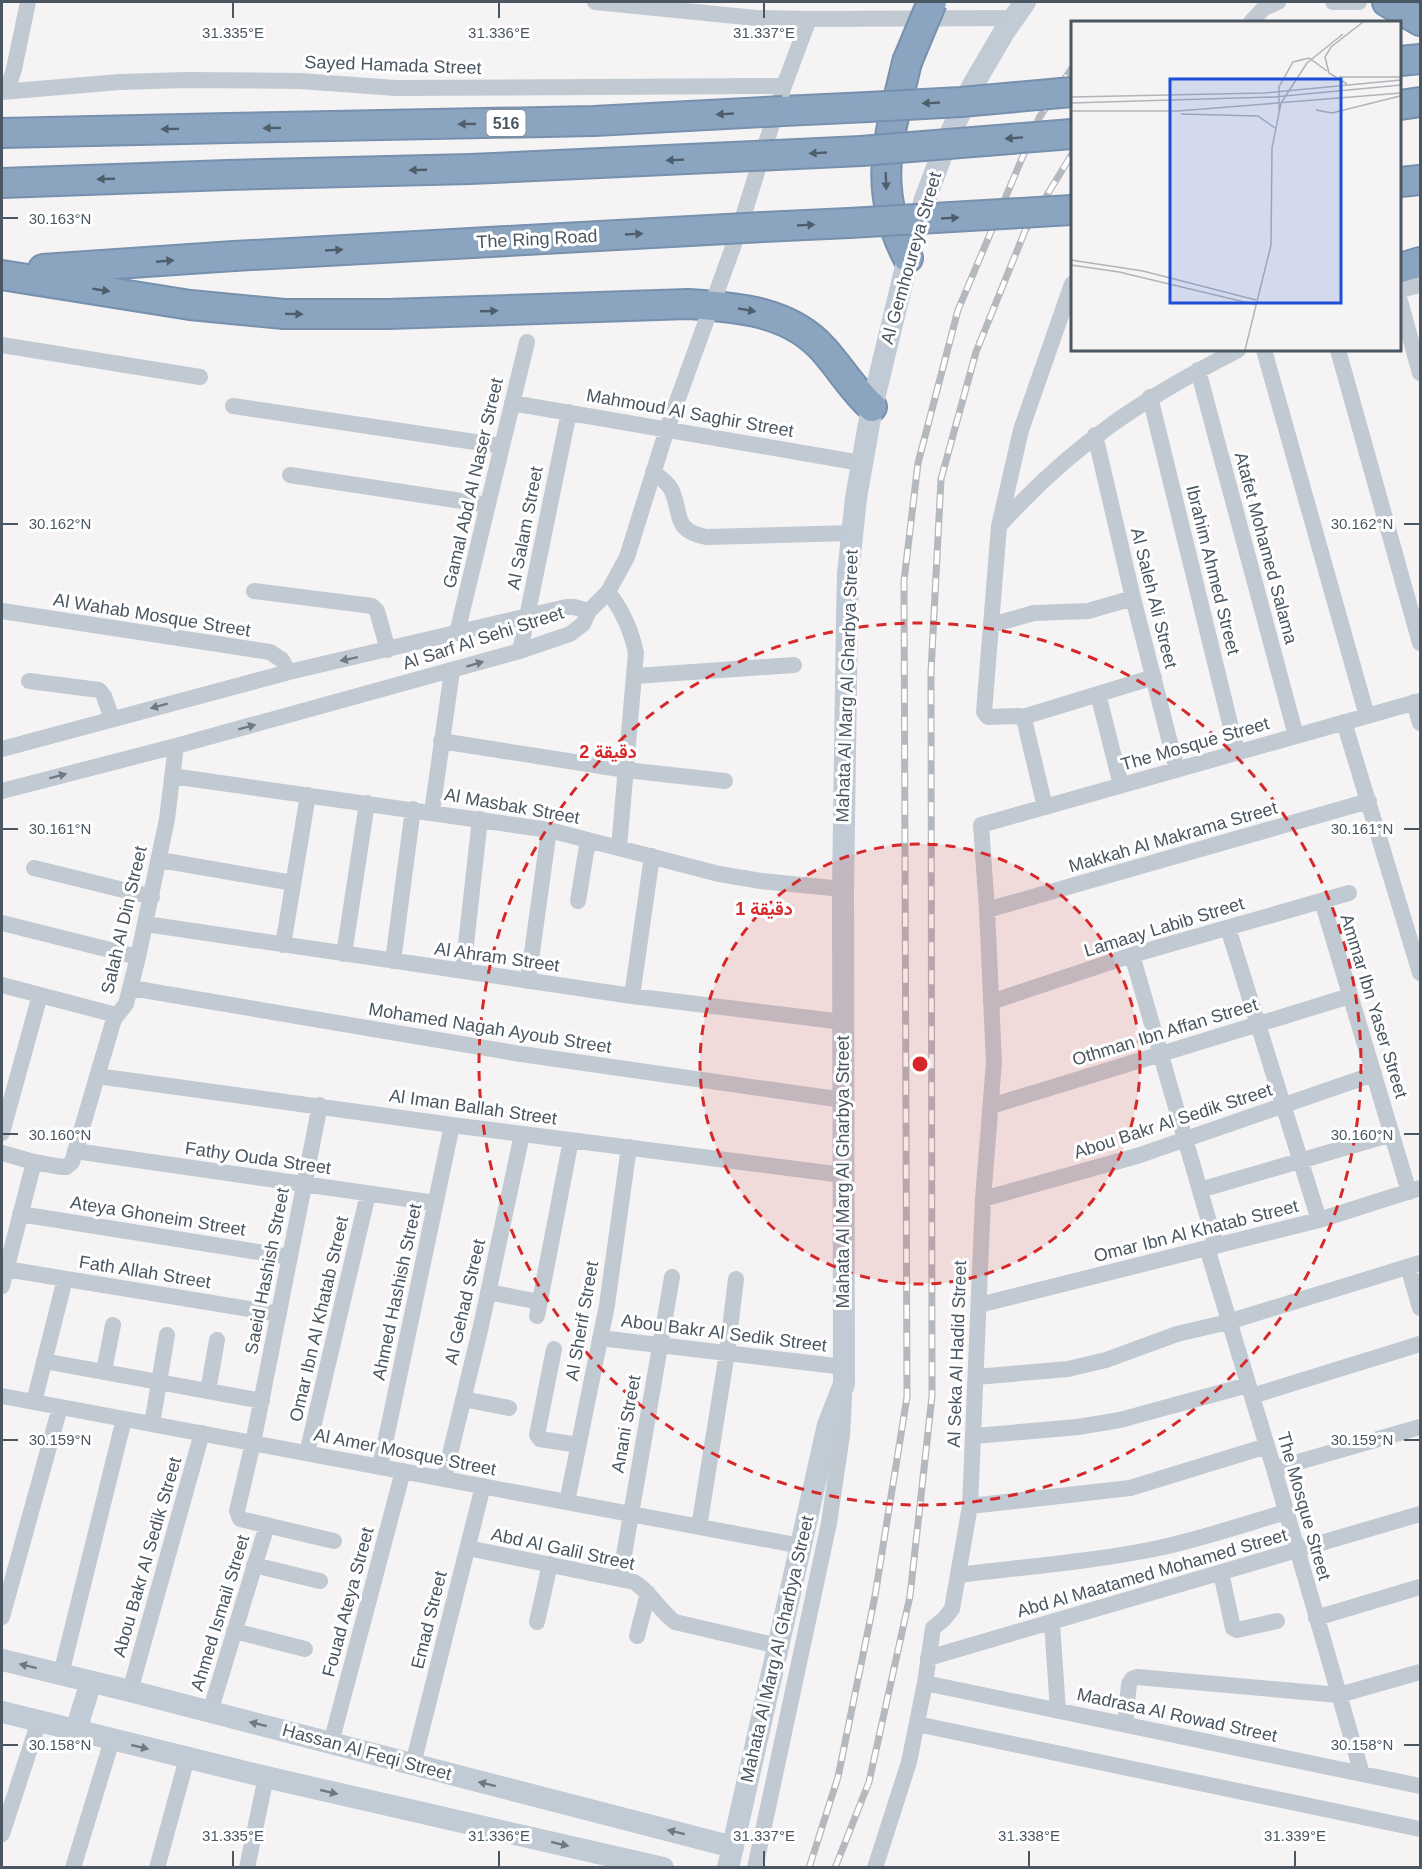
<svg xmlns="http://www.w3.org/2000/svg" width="1422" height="1869" viewBox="0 0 1422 1869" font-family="Helvetica,Vazirmatn,sans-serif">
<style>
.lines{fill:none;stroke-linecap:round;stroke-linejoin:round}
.highway-casing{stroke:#7690ad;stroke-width:32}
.street{stroke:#c1cad2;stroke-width:16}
.secondary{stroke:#c1cbd6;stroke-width:22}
.highway{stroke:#8ba5c1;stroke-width:28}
.rail-casing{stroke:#b5b8bd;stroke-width:7}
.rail{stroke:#fff;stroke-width:4.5;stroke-dasharray:14;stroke-linecap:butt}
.highway-bridge-casing{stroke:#7690ad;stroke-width:32;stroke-linecap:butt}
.highway-bridge{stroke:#8ba5c1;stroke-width:28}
.oneway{fill:#505e6b}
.oneway2{fill:#6e7983}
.oneway3{fill:#6e7984}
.ticks{fill:none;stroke:#4a5661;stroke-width:2}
.ring{fill:none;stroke:#d62828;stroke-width:3;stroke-dasharray:10 8}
.labels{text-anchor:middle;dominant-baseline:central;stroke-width:6;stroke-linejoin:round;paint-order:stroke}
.shield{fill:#fff;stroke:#808990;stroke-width:1.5}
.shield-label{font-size:16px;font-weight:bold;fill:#4a5661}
.street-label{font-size:18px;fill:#4a5661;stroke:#fff}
.inset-road{fill:none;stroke:#b1b4b9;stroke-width:1.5}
.view{fill:#1d4ed8;fill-opacity:0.15;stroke:#1d4ed8;stroke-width:3}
.inset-edge{fill:none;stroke:#4a5661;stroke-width:3}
.ticks-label{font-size:15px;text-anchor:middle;fill:#4a5661;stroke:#fff;stroke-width:6;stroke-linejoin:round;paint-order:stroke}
.centre{fill:#d62828;stroke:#fff;stroke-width:3}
.ring-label{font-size:18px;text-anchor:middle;font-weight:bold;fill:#d62828;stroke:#fff;stroke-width:6;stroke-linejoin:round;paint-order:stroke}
</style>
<rect width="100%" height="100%" fill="#f5f3f3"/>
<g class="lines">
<defs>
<path id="highway" d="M 1387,2 L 1420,21
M 1400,61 L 1420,59
M 907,62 C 890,136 870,186 908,258
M 1400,105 L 1420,102
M 783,111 L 868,107
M 2,133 L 229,128
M 776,155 L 861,151
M 1400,182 L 1420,180
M 2,183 L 228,175
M 763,227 L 849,223
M 1400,268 L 1420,262
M 43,269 L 234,256
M 2,275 L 190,305 L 284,314 L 388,314 L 688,304 C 737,307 790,311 824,350 C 841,369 853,390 872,407"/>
</defs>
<!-- highway casing -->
<use href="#highway" class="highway-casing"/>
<!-- street -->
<path class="street" d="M 1333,2 L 1359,2
M 809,19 L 1014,18
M 1251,22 L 1264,8 L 1278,2
M 7,91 L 14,69 L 28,2
M 2,92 L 119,82 L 185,80 L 300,81 L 396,88 L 784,86
M 1400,290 L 1420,285
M 1400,301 L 1420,373
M 2,345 L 200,377
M 1264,350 L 1367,716
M 1338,350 L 1420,643
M 1198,370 L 1296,736
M 1150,397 L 1237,752
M 512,403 L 861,463
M 233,406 L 502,446
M 1095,435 L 1133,598 L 1177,770
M 653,472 C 660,477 667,482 671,489 C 683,513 671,530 706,537 L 852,533
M 290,475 L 488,505
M 1000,525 C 1072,445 1143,398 1238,350
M 254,591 L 372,606 L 377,611 L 388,650
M 608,592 C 623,611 631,629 636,653 L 619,847
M 2,611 L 270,652 L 282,660 L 289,672
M 991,625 L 1034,613 L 1088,611 L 1133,598
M 457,633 L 527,342
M 520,651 L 569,412
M 635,676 L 794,665
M 29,681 L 99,690 L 104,696 L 112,719
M 1098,694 L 1121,785
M 1414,702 L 1420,723
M 1023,717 L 1154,677
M 1344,722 L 1420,973
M 441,741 L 626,770 L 725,781
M 2,749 L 289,672 L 566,607 L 574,607 L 589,611
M 172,776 L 549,830 L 719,874 L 761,881 L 843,889
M 2,791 L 176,746 L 520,651 L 570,634 L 583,624 L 589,611 L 608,592 L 627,557 L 667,429 L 737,236 L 784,86 L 809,19 L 756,18 L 595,2
M 1045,807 L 1024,719 L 1020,716 L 988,717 L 984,712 L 999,526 L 1021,430 L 1072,284
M 432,812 L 452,671
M 160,860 L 293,883
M 34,868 L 152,897
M 578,901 L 588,840
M 1322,901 L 1409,1192
M 987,910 L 1369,801
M 2,923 L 138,957
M 146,924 L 632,996 L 843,1022
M 1228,928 L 1319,1220
M 283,945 L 308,795
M 344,954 L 367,803
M 1132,955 L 1216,1246
M 393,961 L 413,809
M 463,971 L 480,819
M 528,981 L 549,830
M 2,985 L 116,1015
M 131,988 L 521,1054 L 843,1100
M 632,996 L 652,856
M 991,1002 L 1132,955 L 1349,893
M 97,1076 L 452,1125 L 843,1175
M 320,1105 L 253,1443 L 237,1511 L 240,1519 L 334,1541
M 991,1106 L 1350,996
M 2,1133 L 40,995
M 75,1151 L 435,1203
M 2,1153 L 34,1162 L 62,1167 L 66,1167 L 72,1162 L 114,1019 L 126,1004 L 138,957 L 167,819 L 176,746
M 1200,1190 L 1392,1134
M 983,1199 L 1137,1156 L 1374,1074
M 20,1214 L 290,1257
M 1207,1248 L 1274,1469 L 1362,1774
M 1408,1267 L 1420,1308
M 6,1269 L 279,1314
M 2,1286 L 34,1162
M 488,1292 L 540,1302
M 979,1305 L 1319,1220 L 1420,1188
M 537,1316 L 571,1140
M 600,1338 L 844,1367
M 554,1349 L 537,1435 L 540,1439 L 578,1445
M 44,1361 L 262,1401
M 104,1371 L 113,1325
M 976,1377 L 1068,1369 L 1106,1360 L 1177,1334 L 1228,1322 L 1420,1263
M 208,1391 L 217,1340
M 2,1396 L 801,1546
M 1252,1396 L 1420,1344
M 463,1399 L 509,1408
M 34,1402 L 65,1279
M 152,1424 L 167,1335
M 974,1436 L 1078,1427 L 1120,1420 L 1248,1385
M 307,1453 L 368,1194
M 380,1467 L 452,1125
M 1274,1469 L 1420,1427
M 444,1479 L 481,1326 L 522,1134
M 567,1502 L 607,1305 L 629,1147
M 970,1506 L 1130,1488 L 1267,1446
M 699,1527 L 727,1353 L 736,1279
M 468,1548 L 634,1582 C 651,1592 659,1611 675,1622 L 778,1646
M 254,1565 L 320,1581
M 1221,1573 L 1233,1628 L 1237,1630 L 1277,1621
M 958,1575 C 1023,1567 1089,1562 1154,1549 C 1198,1540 1242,1525 1286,1512
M 620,1578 L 672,1277
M 2,1617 L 60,1407
M 1316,1618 L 1420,1587
M 537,1622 L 550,1564
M 1052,1623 L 1058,1711
M 234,1631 L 305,1649
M 637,1636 L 648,1593
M 928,1658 L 1420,1514
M 61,1674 L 124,1419
M 925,1683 L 1420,1786
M 130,1691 L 202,1433
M 210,1712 L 267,1525
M 917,1724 L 1420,1829
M 1125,1724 L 1129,1684 L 1132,1679 L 1137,1677 L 1339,1695 L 1420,1672
M 331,1743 L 403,1471
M 413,1764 L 483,1486
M 2,1834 L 39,1721
M 73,1868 L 112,1740
M 157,1868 L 187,1758
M 247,1868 L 266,1777
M 755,1868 L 829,1523 L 842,1435 L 844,1397
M 875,1868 L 909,1762 L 925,1683 L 933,1628 L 944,1619 L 952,1609 L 970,1506 L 983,1199 L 994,1062 L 987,910 L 981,825 L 1420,701"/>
<!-- secondary -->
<path class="secondary" d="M 2,1660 L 130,1691 L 733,1847
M 2,1712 L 266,1777 L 663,1868
M 76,1730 L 91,1682
M 728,1868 L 828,1425 L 844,1384 L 843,889 L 847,616 L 848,574 L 856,498 L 872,407 L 908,258 L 925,199 L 947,141 L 973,85 L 1004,32 L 1025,2"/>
<!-- highway -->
<use href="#highway" class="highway"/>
<defs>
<path id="rail" d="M 809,1868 L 838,1777 L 875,1596 L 907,1397 L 904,581 L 918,463 L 958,310 L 1039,118 L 1072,68
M 835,1868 L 869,1782 L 910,1596 L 932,1396 L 931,672 L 941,479 L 976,352 L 1025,231 L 1072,154"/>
</defs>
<!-- rail casing -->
<use href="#rail" class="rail-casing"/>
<!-- rail -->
<use href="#rail" class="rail"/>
<defs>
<path id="highway-bridge" d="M 907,62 L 932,2
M 868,107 L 961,102 L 1072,92
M 229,128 L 594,121 L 783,111
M 861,151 L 1072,134
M 228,175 L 470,169 L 776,155
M 849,223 L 1072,210
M 234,256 L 763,227"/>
</defs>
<!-- highway-bridge casing -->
<use href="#highway-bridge" class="highway-bridge-casing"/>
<!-- highway-bridge -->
<use href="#highway-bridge" class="highway-bridge"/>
</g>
<!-- one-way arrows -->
<defs><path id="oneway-solid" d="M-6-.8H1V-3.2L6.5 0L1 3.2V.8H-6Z" transform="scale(1.5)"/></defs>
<g class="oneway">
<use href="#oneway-solid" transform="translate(931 103) rotate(177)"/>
<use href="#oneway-solid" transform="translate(725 114) rotate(177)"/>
<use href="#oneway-solid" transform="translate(467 124) rotate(179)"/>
<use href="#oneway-solid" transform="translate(272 128) rotate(179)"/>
<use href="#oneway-solid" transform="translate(170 129) rotate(179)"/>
<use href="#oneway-solid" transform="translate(1014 138) rotate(176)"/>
<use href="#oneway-solid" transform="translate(818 153) rotate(177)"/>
<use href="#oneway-solid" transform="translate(675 160) rotate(177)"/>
<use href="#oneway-solid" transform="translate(418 170) rotate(178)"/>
<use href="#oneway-solid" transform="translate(106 179) rotate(178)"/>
<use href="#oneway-solid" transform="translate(886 181) rotate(88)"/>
<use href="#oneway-solid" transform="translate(950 218) rotate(-3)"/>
<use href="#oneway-solid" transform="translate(806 225) rotate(-3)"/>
<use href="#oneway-solid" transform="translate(634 234) rotate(-3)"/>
<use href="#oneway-solid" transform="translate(334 250) rotate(-3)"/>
<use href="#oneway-solid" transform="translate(165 261) rotate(-5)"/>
<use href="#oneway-solid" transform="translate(101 290) rotate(9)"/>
<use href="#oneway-solid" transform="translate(747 310) rotate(10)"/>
<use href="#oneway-solid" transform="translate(489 311) rotate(-2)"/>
<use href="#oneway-solid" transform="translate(294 314) rotate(1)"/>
</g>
<g class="oneway2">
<use href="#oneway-solid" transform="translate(349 659) rotate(168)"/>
<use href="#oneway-solid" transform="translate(475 664) rotate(-17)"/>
<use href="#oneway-solid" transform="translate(159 706) rotate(165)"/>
<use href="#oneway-solid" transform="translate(247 727) rotate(-15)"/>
<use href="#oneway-solid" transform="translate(58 776) rotate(-15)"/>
</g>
<g class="oneway3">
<use href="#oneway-solid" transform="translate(28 1666) rotate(-166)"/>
<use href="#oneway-solid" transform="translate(258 1724) rotate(-166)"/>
<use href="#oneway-solid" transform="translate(140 1747) rotate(13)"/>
<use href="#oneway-solid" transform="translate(487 1784) rotate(-166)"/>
<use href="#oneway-solid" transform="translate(329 1792) rotate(13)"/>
<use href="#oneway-solid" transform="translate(676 1832) rotate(-166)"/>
<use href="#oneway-solid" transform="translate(560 1844) rotate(13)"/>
</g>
<!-- ticks -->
<path class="ticks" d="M 233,3 L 233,18M 499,3 L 499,18M 764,3 L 764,18M 3,218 L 18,218M 3,524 L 18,524M 1404,524 L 1419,524M 3,829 L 18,829M 1404,829 L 1419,829M 3,1134 L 18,1134M 1404,1134 L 1419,1134M 3,1440 L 18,1440M 1404,1440 L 1419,1440M 3,1745 L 18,1745M 1404,1745 L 1419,1745M 233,1851 L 233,1866M 499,1851 L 499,1866M 764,1851 L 764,1866M 1029,1851 L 1029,1866M 1295,1851 L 1295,1866"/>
<!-- distance rings -->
<circle cx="920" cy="1064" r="220" fill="#d62828" fill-opacity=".12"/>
<g class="ring">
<circle cx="920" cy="1064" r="220"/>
<circle cx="920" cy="1064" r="441"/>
</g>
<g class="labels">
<!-- shield labels -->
<rect class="shield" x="486.5" y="110" width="39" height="26" rx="4.5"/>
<g class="shield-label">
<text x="506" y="123">516</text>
</g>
<!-- street labels -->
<g class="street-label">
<text transform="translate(393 65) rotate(2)">Sayed Hamada Street</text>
<text transform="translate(537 239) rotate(-3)">The Ring Road</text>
<text transform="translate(911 258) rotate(-74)">Al Gemhoureya Street</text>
<text transform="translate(690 413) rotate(10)">Mahmoud Al Saghir Street</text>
<text transform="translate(473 483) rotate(-77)">Gamal Abd Al Naser Street</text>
<text transform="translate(525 528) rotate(-79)">Al Salam Street</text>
<text transform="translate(1266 548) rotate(75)">Atafet Mohamed Salama</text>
<text transform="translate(1213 570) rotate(76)">Ibrahim Ahmed Street</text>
<text transform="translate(1154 598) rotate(76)">Al Saleh Ali Street</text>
<text transform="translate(152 615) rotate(9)">Al Wahab Mosque Street</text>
<text transform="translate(483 638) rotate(-18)">Al Sarf Al Sehi Street</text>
<text transform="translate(847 686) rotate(-88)">Mahata Al Marg Al Gharbya Street</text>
<text transform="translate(1195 744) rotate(-16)">The Mosque Street</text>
<text transform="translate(512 806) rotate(10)">Al Masbak Street</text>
<text transform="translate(1173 837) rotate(-16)">Makkah Al Makrama Street</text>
<text transform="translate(124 920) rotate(-77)">Salah Al Din Street</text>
<text transform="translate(1164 927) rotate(-17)">Lamaay Labib Street</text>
<text transform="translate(497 957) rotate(8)">Al Ahram Street</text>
<text transform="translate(1374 1006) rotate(73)">Ammar Ibn Yaser Street</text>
<text transform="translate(490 1028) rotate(9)">Mohamed Nagah Ayoub Street</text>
<text transform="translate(1165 1032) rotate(-17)">Othman Ibn Affan Street</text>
<text transform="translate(473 1107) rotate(8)">Al Iman Ballah Street</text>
<text transform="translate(1173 1121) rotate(-18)">Abou Bakr Al Sedik Street</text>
<text transform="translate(258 1158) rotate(8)">Fathy Ouda Street</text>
<text transform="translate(843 1172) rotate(-90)">Mahata Al Marg Al Gharbya Street</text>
<text transform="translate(158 1216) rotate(9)">Ateya Ghoneim Street</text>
<text transform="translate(1196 1231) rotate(-14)">Omar Ibn Al Khatab Street</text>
<text transform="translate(267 1271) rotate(-79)">Saeid Hashish Street</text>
<text transform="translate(145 1272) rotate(9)">Fath Allah Street</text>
<text transform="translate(397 1292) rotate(-78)">Ahmed Hashish Street</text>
<text transform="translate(465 1302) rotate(-77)">Al Gehad Street</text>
<text transform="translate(319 1319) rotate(-77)">Omar Ibn Al Khatab Street</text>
<text transform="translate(582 1321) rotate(-80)">Al Sherif Street</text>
<text transform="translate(724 1333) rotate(7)">Abou Bakr Al Sedik Street</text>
<text transform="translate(957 1354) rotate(-88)">Al Seka Al Hadid Street</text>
<text transform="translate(626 1424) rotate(-80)">Anani Street</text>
<text transform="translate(405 1452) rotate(11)">Al Amer Mosque Street</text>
<text transform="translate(1304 1506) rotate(74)">The Mosque Street</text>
<text transform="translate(563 1549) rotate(12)">Abd Al Galil Street</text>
<text transform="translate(147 1557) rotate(-74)">Abou Bakr Al Sedik Street</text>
<text transform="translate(1152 1573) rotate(-16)">Abd Al Maatamed Mohamed Street</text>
<text transform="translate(348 1602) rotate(-75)">Fouad Ateya Street</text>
<text transform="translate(220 1613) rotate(-73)">Ahmed Ismail Street</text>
<text transform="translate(429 1620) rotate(-76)">Emad Street</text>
<text transform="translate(777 1649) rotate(-77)">Mahata Al Marg Al Gharbya Street</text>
<text transform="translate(1177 1715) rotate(12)">Madrasa Al Rowad Street</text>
<text transform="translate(367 1752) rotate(15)">Hassan Al Feqi Street</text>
</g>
</g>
<!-- overview -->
<g transform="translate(1071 21)">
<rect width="330" height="330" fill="#f5f3f3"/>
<path class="inset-road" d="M 268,56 L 330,56M 276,63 L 258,52 L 254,36 L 260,26 L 292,1M 0,76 L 193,72 L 330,59M 0,82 L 203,76 L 330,64M 208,89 L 208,66 L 222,41 L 238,37 L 256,50M 245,89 L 261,92 L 329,75M 0,90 L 107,90 L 330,72M 110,93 L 187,95 L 204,107M 0,239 L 72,250 L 185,279M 0,244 L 48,251 L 186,284M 174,329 L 200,224 L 201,127 L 210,82 L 236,42 L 272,13"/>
<path class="view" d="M 99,58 L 270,58 L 270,282 L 99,282 Z"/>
<rect width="330" height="330" class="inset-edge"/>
</g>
<g class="ticks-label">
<text x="233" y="38">31.335°E</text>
<text x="499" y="38">31.336°E</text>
<text x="764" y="38">31.337°E</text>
<text x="60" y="224">30.163°N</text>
<text x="60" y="529">30.162°N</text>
<text x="1362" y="529">30.162°N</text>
<text x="60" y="834">30.161°N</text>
<text x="1362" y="834">30.161°N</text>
<text x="60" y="1140">30.160°N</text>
<text x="1362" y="1140">30.160°N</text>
<text x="60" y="1445">30.159°N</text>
<text x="1362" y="1445">30.159°N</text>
<text x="60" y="1750">30.158°N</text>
<text x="1362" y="1750">30.158°N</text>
<text x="233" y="1841">31.335°E</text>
<text x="499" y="1841">31.336°E</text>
<text x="764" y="1841">31.337°E</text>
<text x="1029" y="1841">31.338°E</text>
<text x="1295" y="1841">31.339°E</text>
</g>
<circle cx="920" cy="1064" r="9" class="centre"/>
<g class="ring-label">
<text x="608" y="758">2 دقيقة</text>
<text x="764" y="915">1 دقيقة</text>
</g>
<!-- border -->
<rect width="1422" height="1869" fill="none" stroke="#4a5661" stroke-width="6"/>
</svg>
